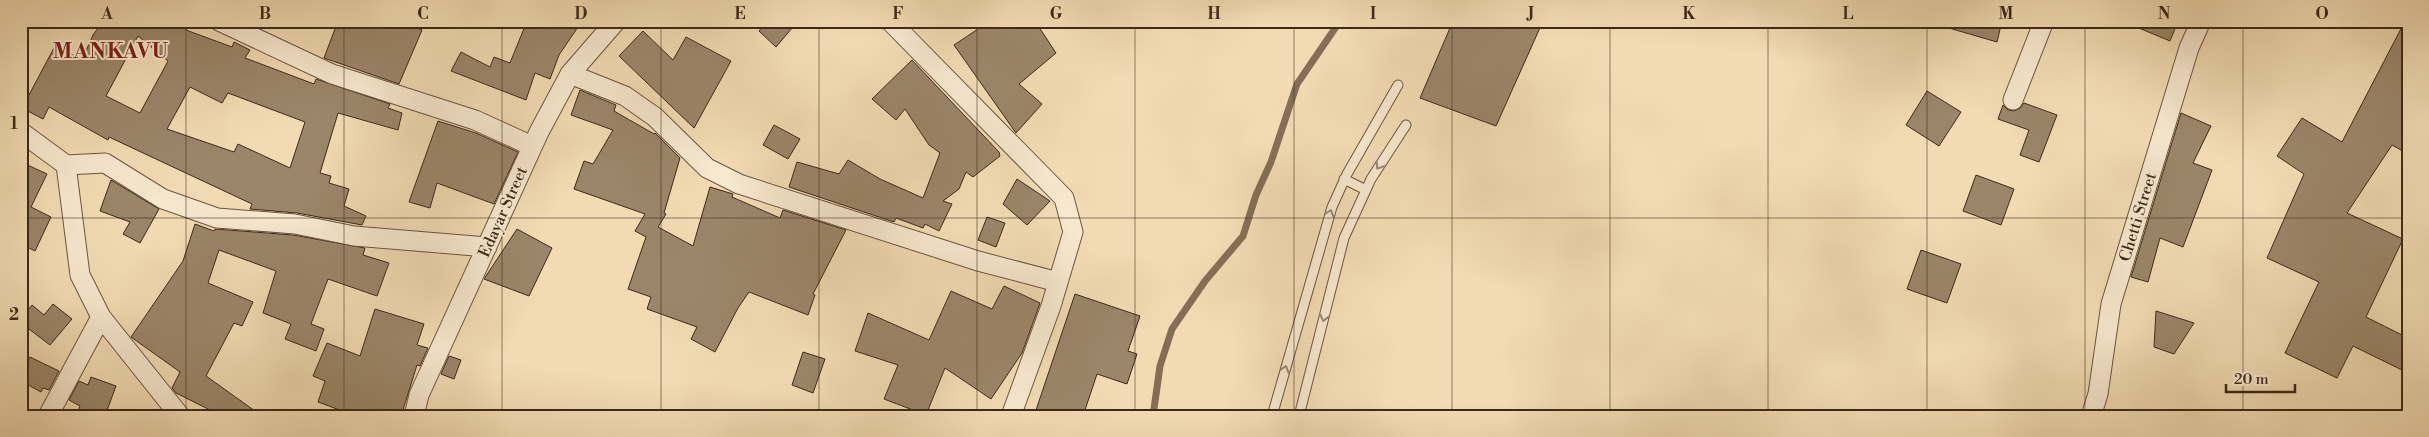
<svg xmlns="http://www.w3.org/2000/svg" width="2429" height="437" viewBox="0 0 2429 437" font-family="'Libre Bodoni',serif">
<style>
.lines{fill:none;stroke-linecap:round;stroke-linejoin:round}
.stream{stroke:#846f56;stroke-width:7}
.building{fill:#9b8669;stroke:#3c2919;fill-rule:evenodd}
.service-casing{stroke:#6a5640;stroke-width:11}
.minor-casing{stroke:#6a5640;stroke-width:21}
.service{stroke:#f7e8ce;stroke-width:9}
.minor{stroke:#f7e8ce;stroke-width:19}
.oneway{stroke:#9a8874}
.grid{fill:none;stroke:#3c2919;stroke-width:1;stroke-opacity:0.55}
.labels{text-anchor:middle;dominant-baseline:central;stroke-width:4;stroke-linejoin:round;paint-order:stroke}
.street-label{font-size:16px;fill:#3c2919;stroke:#f7e8ce}
.district-label{font-size:21px;font-weight:bold;letter-spacing:1px;fill:#7a1f14;stroke:#f7e8ce}
.neatline{fill:none;stroke:#3c2919;stroke-width:2}
.grid-label{font-size:16px;text-anchor:middle;font-weight:bold;fill:#3c2919}
</style>
<rect width="100%" height="100%" fill="#f2dbb3"/>
<filter id="stains"><feTurbulence type="fractalNoise" baseFrequency=".004" numOctaves="4"/><feColorMatrix values="0 0 0 0 .2 0 0 0 0 .09 0 0 0 0 .02 0 0 0 .5 -.17"/></filter>
<radialGradient id="worn" r=".72"><stop offset=".6" stop-color="#630" stop-opacity="0"/><stop offset="1" stop-color="#630" stop-opacity=".3"/></radialGradient>
<g class="lines">
<!-- stream -->
<path class="stream" d="M 1153,416 L 1160,366 L 1172,329 L 1205,281 L 1243,236 L 1256,195 L 1271,162 L 1297,84 L 1340,21"/>
</g>
<!-- building -->
<path class="building" d="M 103,21 L 190,21 L 186,30 L 232,47 L 234,42 L 250,50 L 245,58 L 314,84 L 316,79 L 390,104 L 388,108 L 402,113 L 398,130 L 338,113 L 320,173 L 331,176 L 329,183 L 349,189 L 344,206 L 366,216 L 362,225 L 297,213 L 250,209 L 252,204 L 109,137 L 108,140 L 49,107 L 43,119 L 22,108 L 55,46 L 82,60 L 93,35 ZM 138,36 L 168,61 L 140,113 L 106,96 ZM 190,87 L 222,103 L 228,93 L 305,122 L 290,168 L 238,144 L 234,152 L 167,129 Z
M 338,21 L 401,21 L 422,30 L 399,84 L 324,58 Z
M 527,21 L 582,21 L 559,55 L 550,79 L 535,73 L 526,100 L 451,71 L 461,52 L 490,67 L 494,57 L 510,63 Z
M 767,21 L 798,21 L 776,47 L 759,31 Z
M 990,21 L 1035,21 L 1056,53 L 1019,84 L 1042,104 L 1016,133 L 954,45 Z
M 1453,21 L 1543,21 L 1496,126 L 1420,98 Z
M 1942,21 L 2002,21 L 1997,42 L 1942,26 Z
M 2122,21 L 2178,21 L 2170,41 Z
M 2405,21 L 2408,21 L 2408,154 L 2392,145 L 2347,213 L 2403,239 L 2366,317 L 2408,338 L 2408,373 L 2353,346 L 2337,378 L 2285,353 L 2319,282 L 2267,258 L 2304,174 L 2277,156 L 2302,118 L 2342,142 Z
M 643,31 L 673,60 L 686,37 L 731,61 L 694,128 L 619,56 Z
M 912,60 L 999,152 L 1000,156 L 973,177 L 966,172 L 959,189 L 943,201 L 952,204 L 939,231 L 925,224 L 923,228 L 896,218 L 894,222 L 789,187 L 797,162 L 839,174 L 848,160 L 880,179 L 923,198 L 940,153 L 929,145 L 905,109 L 896,120 L 872,99 Z
M 580,90 L 616,105 L 614,111 L 654,134 L 655,133 L 680,158 L 664,213 L 666,214 L 658,227 L 693,246 L 710,187 L 733,194 L 732,197 L 780,218 L 783,210 L 846,230 L 813,294 L 815,295 L 808,315 L 749,292 L 738,308 L 715,352 L 691,339 L 697,327 L 647,309 L 651,297 L 628,289 L 646,237 L 635,231 L 645,214 L 574,189 L 584,161 L 593,164 L 613,130 L 571,115 Z
M 1927,91 L 1961,112 L 1939,146 L 1906,125 Z
M 2024,103 L 2057,115 L 2039,162 L 2020,155 L 2029,130 L 1998,119 L 2003,105 L 2008,110 L 2014,111 L 2020,108 Z
M 2181,113 L 2211,126 L 2193,163 L 2212,170 L 2183,247 L 2160,238 L 2148,282 L 2131,277 Z
M 438,121 L 476,133 L 518,152 L 494,204 L 437,183 L 430,208 L 409,202 Z
M 774,125 L 800,139 L 788,159 L 763,145 Z
M 21,162 L 47,174 L 31,207 L 51,217 L 35,251 L 21,244 Z
M 1976,175 L 2014,189 L 2001,225 L 1963,211 Z
M 1017,179 L 1050,201 L 1027,225 L 1003,204 Z
M 111,180 L 159,209 L 140,243 L 123,234 L 130,222 L 100,211 Z
M 987,217 L 1005,223 L 996,247 L 978,240 Z
M 195,224 L 214,231 L 215,229 L 293,235 L 365,248 L 363,255 L 389,263 L 377,296 L 328,279 L 311,324 L 324,329 L 316,351 L 285,339 L 291,324 L 263,313 L 276,271 L 219,250 L 208,283 L 253,302 L 242,326 L 234,323 L 206,376 L 262,416 L 205,416 L 210,410 L 176,393 L 172,388 L 180,372 L 131,337 L 183,261 Z
M 517,229 L 552,248 L 529,296 L 484,279 Z
M 1921,250 L 1961,264 L 1947,303 L 1907,289 Z
M 1004,286 L 1040,303 L 1022,353 L 991,399 L 945,368 L 926,415 L 884,399 L 898,365 L 855,351 L 868,313 L 929,340 L 951,291 L 992,309 Z
M 1075,294 L 1140,316 L 1128,351 L 1137,354 L 1127,384 L 1097,374 L 1083,416 L 1034,416 Z
M 53,304 L 72,319 L 50,345 L 21,323 L 21,319 L 32,305 L 44,315 Z
M 375,309 L 424,324 L 417,345 L 428,348 L 420,366 L 417,365 L 401,416 L 391,416 L 372,410 L 369,416 L 356,416 L 318,402 L 325,381 L 313,376 L 327,343 L 360,356 Z
M 2156,311 L 2194,323 L 2174,354 L 2154,347 Z
M 803,352 L 825,359 L 813,393 L 792,385 Z
M 449,356 L 461,360 L 454,379 L 441,374 Z
M 30,357 L 59,371 L 49,390 L 43,388 L 41,392 L 21,381 L 21,373 Z
M 91,377 L 116,386 L 105,416 L 76,416 L 80,406 L 69,400 L 79,381 L 88,385 Z"/>
<g class="lines">
<defs>
<path id="service" d="M 1344,179 L 1366,190
M 1272,416 L 1332,207 L 1347,174 L 1398,85
M 1299,416 L 1344,238 L 1371,179 L 1406,125"/>
<path id="minor" d="M 219,21 L 332,74 L 475,120 L 532,146
M 890,21 L 1064,198 L 1073,232 L 1051,306 L 1011,416
M 570,74 L 625,96 L 655,117 L 707,168 L 739,184 L 978,261 L 1058,282
M 2013,100 L 2044,21
M 21,132 L 66,165 L 80,275 L 101,317 L 180,416
M 66,165 L 105,163 L 163,199 L 217,218 L 295,224 L 354,236 L 487,247
M 48,416 L 101,317
M 414,416 L 419,395 L 539,132 L 570,74 L 616,21
M 2091,416 L 2098,394 L 2111,304 L 2189,48 L 2201,21"/>
</defs>
<!-- service casing -->
<use href="#service" class="service-casing"/>
<!-- minor casing -->
<use href="#minor" class="minor-casing"/>
<!-- service -->
<use href="#service" class="service"/>
<!-- minor -->
<use href="#minor" class="minor"/>
</g>
<!-- one-way arrows -->
<defs><path id="oneway-chevron" d="M-2-3.5L2.5 0L-2 3.5" fill="none" stroke-width="1.6" stroke-linecap="round" stroke-linejoin="round" transform="scale(1.25)"/></defs>
<g class="oneway">
<use href="#oneway-chevron" transform="translate(1379 166) rotate(123)"/>
<use href="#oneway-chevron" transform="translate(1330 213) rotate(-72)"/>
<use href="#oneway-chevron" transform="translate(1324 318) rotate(104)"/>
<use href="#oneway-chevron" transform="translate(1285 369) rotate(-74)"/>
</g>
<!-- grid -->
<path class="grid" d="M 186,21 L 186,416M 344,21 L 344,416M 502,21 L 502,416M 661,21 L 661,416M 819,21 L 819,416M 977,21 L 977,416M 1135,21 L 1135,416M 1294,21 L 1294,416M 1452,21 L 1452,416M 1610,21 L 1610,416M 1768,21 L 1768,416M 1927,21 L 1927,416M 2085,21 L 2085,416M 2243,21 L 2243,416M 21,218 L 2408,218"/>
<g class="labels">
<!-- street labels -->
<g class="street-label">
<text transform="translate(503 212) rotate(-66)">Edayar Street</text>
<text transform="translate(2138 217) rotate(-73)">Chetti Street</text>
</g>
<!-- district labels -->
<g class="district-label">
<text x="111" y="52">MANKAVU</text>
</g>
</g>
<!-- margin -->
<rect width="2429" height="437" fill="none" stroke="#f2dbb3" stroke-width="55"/>
<!-- scale -->
<path d="M2226 384v8h69v-8" fill="none" stroke="#3c2919" stroke-width="2.5"/>
<text x="2234" y="384" font-size="15" fill="#3c2919" stroke="#f7e8ce" stroke-width="4" paint-order="stroke">20 m</text>
<rect x="28" y="28" width="2374" height="382" class="neatline"/>
<g class="grid-label">
<text x="107" y="19">A</text>
<text x="265" y="19">B</text>
<text x="423" y="19">C</text>
<text x="581" y="19">D</text>
<text x="740" y="19">E</text>
<text x="898" y="19">F</text>
<text x="1056" y="19">G</text>
<text x="1214" y="19">H</text>
<text x="1373" y="19">I</text>
<text x="1531" y="19">J</text>
<text x="1689" y="19">K</text>
<text x="1848" y="19">L</text>
<text x="2006" y="19">M</text>
<text x="2164" y="19">N</text>
<text x="2322" y="19">O</text>
<text x="14" y="129">1</text>
<text x="14" y="320">2</text>
</g>
<rect width="100%" height="100%" filter="url(#stains)"/>
<rect width="100%" height="100%" fill="url(#worn)"/>
</svg>
